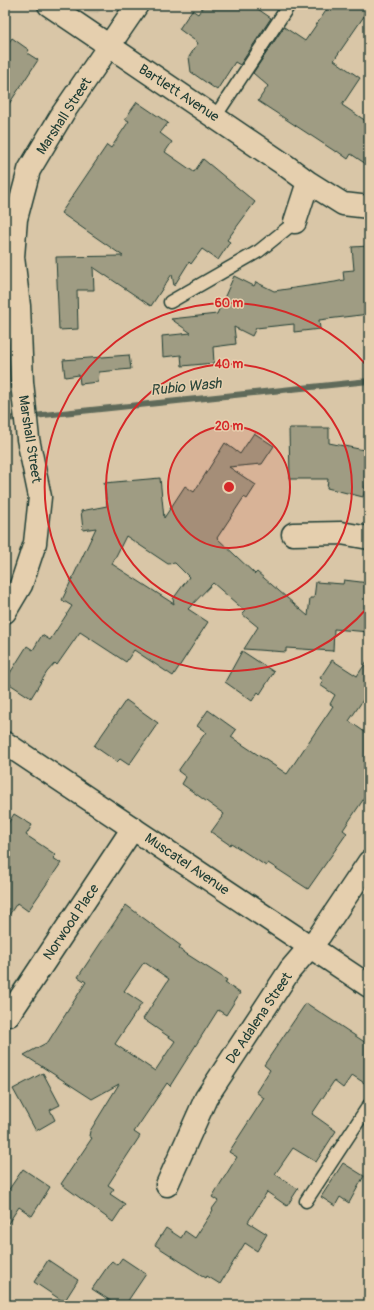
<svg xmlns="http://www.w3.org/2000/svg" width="374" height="1310" viewBox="0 0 374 1310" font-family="Pangolin,sans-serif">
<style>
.built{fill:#c8b99c}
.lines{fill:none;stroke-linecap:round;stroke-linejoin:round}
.stream{stroke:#5e6b5a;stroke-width:6}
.building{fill:#9f9c83;stroke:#1f3d34;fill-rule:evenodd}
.service-casing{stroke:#1f3d34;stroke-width:15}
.minor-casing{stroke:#1f3d34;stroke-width:25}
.tertiary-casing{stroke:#1f3d34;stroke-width:25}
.service{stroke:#e5cfae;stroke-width:12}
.minor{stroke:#e5cfae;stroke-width:22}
.tertiary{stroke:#e5cfae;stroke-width:22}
.ring{fill:none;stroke:#d62828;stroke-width:2}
.labels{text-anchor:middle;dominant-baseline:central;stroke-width:3;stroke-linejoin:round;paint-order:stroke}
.street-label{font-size:14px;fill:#1f3d34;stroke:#e5cfae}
.water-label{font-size:15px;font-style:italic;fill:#2a453a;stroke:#e5cfae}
.centre{fill:#d62828;stroke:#e5cfae;stroke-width:2}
.ring-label{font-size:12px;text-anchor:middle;font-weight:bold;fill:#d62828;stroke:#e5cfae;stroke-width:3;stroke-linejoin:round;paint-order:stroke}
</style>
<rect width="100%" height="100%" fill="#d9c6a7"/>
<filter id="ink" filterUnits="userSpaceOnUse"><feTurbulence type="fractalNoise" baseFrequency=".025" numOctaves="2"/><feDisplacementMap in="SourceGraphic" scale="8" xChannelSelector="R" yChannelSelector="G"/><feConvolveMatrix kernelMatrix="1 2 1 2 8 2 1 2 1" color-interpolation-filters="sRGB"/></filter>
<g filter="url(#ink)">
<!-- built -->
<path class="built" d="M 77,5 L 107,5 L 98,13 L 87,12 Z"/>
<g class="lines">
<!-- stream -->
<path class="stream" d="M 5,419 L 369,381"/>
</g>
<!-- building -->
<path class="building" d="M 204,5 L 252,5 L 271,18 L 240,65 L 235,62 L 217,90 L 191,72 L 189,57 L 198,43 L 179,29 L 192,10 L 198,14 Z
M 330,5 L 369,5 L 369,9 L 334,60 L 360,78 L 342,105 L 369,123 L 369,166 L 351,154 L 348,159 L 337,151 L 336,152 L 258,101 L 268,86 L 253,73 L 284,27 L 305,41 Z
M 12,38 L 29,50 L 27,53 L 38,60 L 5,110 L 5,48 Z
M 137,102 L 168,123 L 160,133 L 172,142 L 165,152 L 194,172 L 203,159 L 255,202 L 227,240 L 230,242 L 218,260 L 202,249 L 191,264 L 189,262 L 174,286 L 172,274 L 151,306 L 93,267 L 94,290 L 77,290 L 78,329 L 59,330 L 56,257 L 123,256 L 61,213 L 107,145 L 111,148 L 129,121 L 125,119 Z
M 369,246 L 369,314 L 319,320 L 320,329 L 294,332 L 294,324 L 256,328 L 252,336 L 234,327 L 236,344 L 213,347 L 214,363 L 182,366 L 181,355 L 163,357 L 162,336 L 191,333 L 171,319 L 217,314 L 234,276 L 254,286 L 256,282 L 274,291 L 335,282 L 344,280 L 343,271 L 354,270 L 352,247 Z
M 129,355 L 131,369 L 99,372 L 98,382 L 80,384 L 79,375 L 65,377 L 63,360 Z
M 289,428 L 329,428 L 329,443 L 369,451 L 369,468 L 363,497 L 327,488 L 328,479 L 290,479 Z
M 254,433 L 274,446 L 262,464 L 229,467 L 256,485 L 247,499 L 244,497 L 217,538 L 255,574 L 257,572 L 308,616 L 310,598 L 314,598 L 316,582 L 343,584 L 344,580 L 369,583 L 369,632 L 334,629 L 333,651 L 286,648 L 286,652 L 244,649 L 258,627 L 242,614 L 245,611 L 213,583 L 188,609 L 208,622 L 173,676 L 134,650 L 126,662 L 80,632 L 57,665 L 55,663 L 47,672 L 31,698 L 5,681 L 27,646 L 33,650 L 42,635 L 50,640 L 72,606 L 62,600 L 96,528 L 83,530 L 81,511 L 107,506 L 104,483 L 160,478 L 164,518 L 185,486 L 194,492 L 225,443 L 240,454 ZM 126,536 L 168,564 L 175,563 L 189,577 L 173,599 L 174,604 L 112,564 Z
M 242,651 L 274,672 L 260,694 L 258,692 L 252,701 L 225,682 Z
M 369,658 L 369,691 L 349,721 L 369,735 L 369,791 L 343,830 L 347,833 L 308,889 L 268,863 L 266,866 L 231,843 L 230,845 L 211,832 L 224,814 L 182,784 L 186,777 L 178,771 L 206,732 L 197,726 L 208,710 L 236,730 L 231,737 L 287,774 L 333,706 L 330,704 L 335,695 L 320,685 L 323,680 L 320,678 L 332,660 L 357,676 Z
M 126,700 L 158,723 L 129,765 L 120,759 L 117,762 L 94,746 Z
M 14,814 L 32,825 L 26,835 L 56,855 L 53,858 L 61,863 L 28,911 L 17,903 L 5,921 L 5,828 Z
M 126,905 L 181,946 L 179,949 L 227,980 L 225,983 L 240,993 L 226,1015 L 218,1010 L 170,1086 L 167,1083 L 134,1132 L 140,1136 L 108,1185 L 114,1189 L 110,1194 L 125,1204 L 113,1222 L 61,1184 L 92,1138 L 89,1136 L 90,1131 L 119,1084 L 92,1099 L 24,1055 L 48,1042 L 86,982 L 78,977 ZM 144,962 L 169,979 L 143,1019 L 175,1041 L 155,1071 L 115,1044 L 142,1003 L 124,991 Z
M 306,1003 L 369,1045 L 369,1086 L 352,1075 L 343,1088 L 334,1081 L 312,1114 L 336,1131 L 316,1162 L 293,1148 L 275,1174 L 298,1189 L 287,1206 L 267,1192 L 248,1222 L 267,1234 L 257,1251 L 245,1243 L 220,1284 L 207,1276 L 206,1278 L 155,1245 L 166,1228 L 181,1238 L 185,1231 L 195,1238 L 213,1210 L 212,1209 L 218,1201 L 212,1197 L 237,1157 L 229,1152 L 264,1098 L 256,1092 L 270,1070 L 264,1065 Z
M 43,1073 L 60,1105 L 50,1110 L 55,1120 L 36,1131 L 13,1089 Z
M 343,1163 L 364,1176 L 349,1203 L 340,1197 L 335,1206 L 321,1197 Z
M 23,1169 L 50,1187 L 32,1216 L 19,1207 L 5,1228 L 5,1195 Z
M 122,1258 L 146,1274 L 125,1305 L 117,1305 L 92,1289 L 110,1263 L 112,1261 L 117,1265 Z
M 48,1260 L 78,1280 L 64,1302 L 34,1282 Z"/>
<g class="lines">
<defs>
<path id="service" d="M 215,117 L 289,5
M 170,302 L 259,251 L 295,222
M 306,1201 L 369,1105"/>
<path id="minor" d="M 49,5 L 285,165 L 308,182
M 295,222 L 308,182 L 343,204 L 369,207
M 293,534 L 341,533 L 369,538
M 9,1015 L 133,828
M 167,1185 L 206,1098 L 290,970 L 320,935 L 369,862"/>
<path id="tertiary" d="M 5,612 L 21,585 L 35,543 L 40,497 L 28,439 L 22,382 L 19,306 L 13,257 L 16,219 L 29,170 L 63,113 L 137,5
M 5,743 L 369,986"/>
</defs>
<!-- service casing -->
<use href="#service" class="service-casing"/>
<!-- minor casing -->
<use href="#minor" class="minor-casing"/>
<!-- tertiary casing -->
<use href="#tertiary" class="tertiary-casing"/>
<!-- service -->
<use href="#service" class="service"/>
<!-- minor -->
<use href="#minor" class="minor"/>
<!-- tertiary -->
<use href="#tertiary" class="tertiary"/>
</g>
</g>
<!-- distance rings -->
<circle cx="229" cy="487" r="61" fill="#d62828" fill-opacity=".12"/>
<g class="ring">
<circle cx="229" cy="487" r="61"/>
<circle cx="229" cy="487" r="123"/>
<path d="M369 606A184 184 0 1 1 369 368"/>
</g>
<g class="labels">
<!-- street labels -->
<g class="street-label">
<text transform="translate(179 93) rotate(33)">Bartlett Avenue</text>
<text transform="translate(64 116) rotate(-57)">Marshall Street</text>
<text transform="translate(30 439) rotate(81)">Marshall Street</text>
<text transform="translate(187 864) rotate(34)">Muscatel Avenue</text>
<text transform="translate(71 922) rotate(-56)">Norwood Place</text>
<text transform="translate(259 1018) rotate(-56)">De Adalena Street</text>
</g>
<!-- water labels -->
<g class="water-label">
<text transform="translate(186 387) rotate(-6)">Rubio Wash</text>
</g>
</g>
<circle cx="229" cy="487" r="6" class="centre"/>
<g class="ring-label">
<text x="229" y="307">60 m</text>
<text x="229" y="368">40 m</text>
<text x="229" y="430">20 m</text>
</g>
<!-- margin -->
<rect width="374" height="1310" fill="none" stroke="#e5cfae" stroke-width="20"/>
<rect x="10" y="10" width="354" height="1290" fill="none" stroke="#1f3d34" stroke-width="1.5" filter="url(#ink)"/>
</svg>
